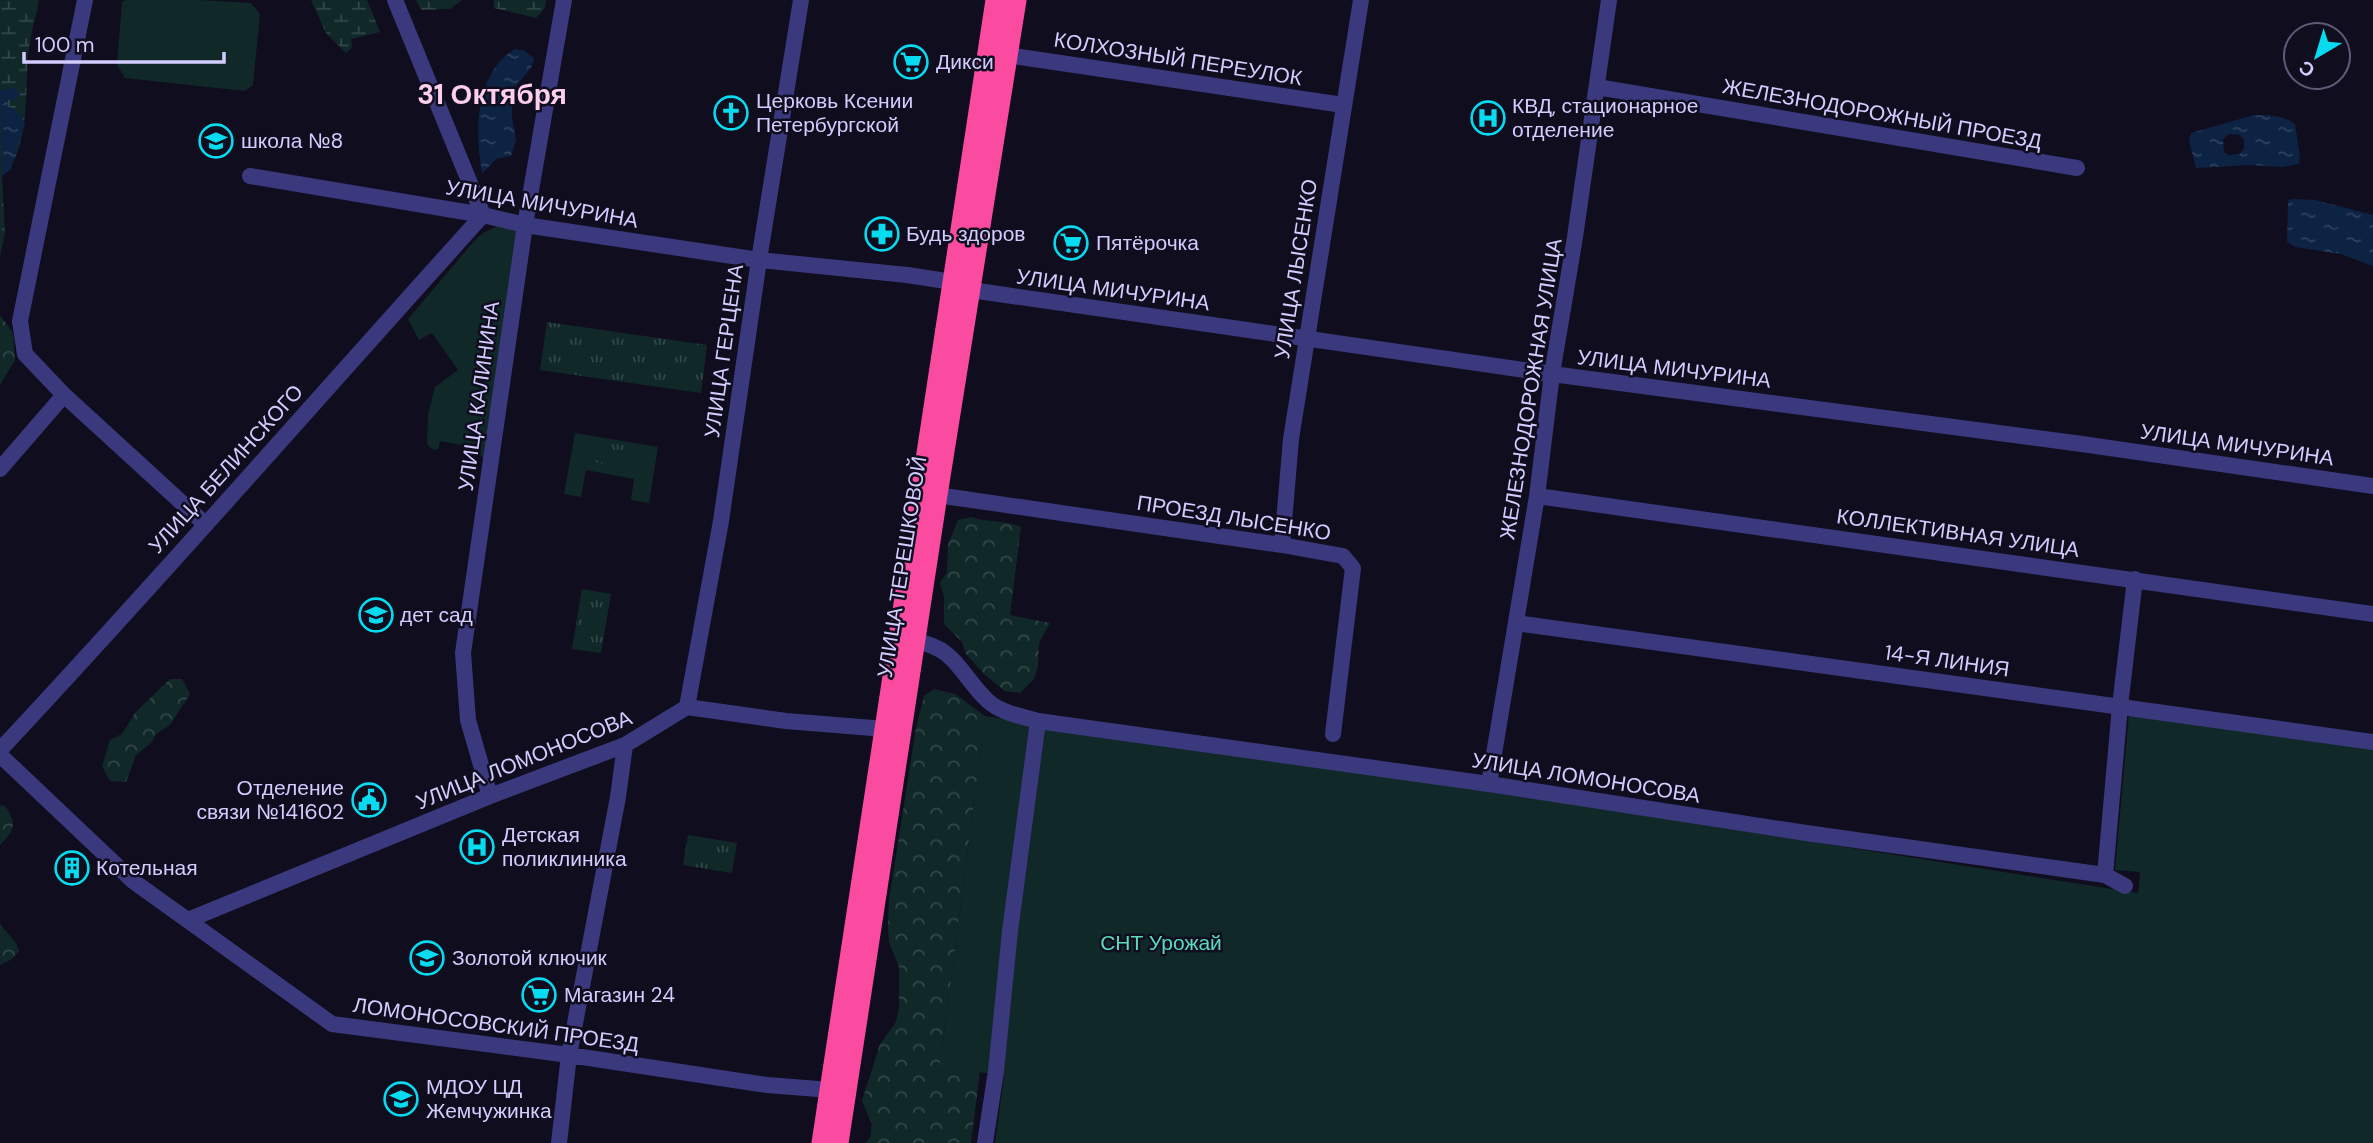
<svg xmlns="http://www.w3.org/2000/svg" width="2373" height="1143" viewBox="0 0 2373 1143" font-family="'DM Sans',sans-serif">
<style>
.green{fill:#102928}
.forest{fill:url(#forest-crowns)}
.wetland{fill:url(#wetland-marsh)}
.park{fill:url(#park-tufts)}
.water{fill:url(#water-ripples);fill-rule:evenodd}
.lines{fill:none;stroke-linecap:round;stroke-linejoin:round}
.minor{stroke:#3b397d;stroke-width:16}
.highway{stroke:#fa4ba1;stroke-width:21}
.labels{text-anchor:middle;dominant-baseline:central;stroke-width:5;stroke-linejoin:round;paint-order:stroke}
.street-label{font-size:21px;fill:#d2cdfe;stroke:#100d1f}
.poi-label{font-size:21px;fill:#d2cdfe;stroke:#100d1f;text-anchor:start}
.park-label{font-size:21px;fill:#5bdbba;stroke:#100d1f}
.district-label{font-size:28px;font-weight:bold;fill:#fecfed;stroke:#100d1f}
</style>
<defs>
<pattern id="forest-crowns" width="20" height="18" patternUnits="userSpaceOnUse" patternTransform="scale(1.75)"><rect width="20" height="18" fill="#102928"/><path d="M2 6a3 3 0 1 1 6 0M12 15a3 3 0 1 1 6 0" fill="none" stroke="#324748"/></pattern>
<pattern id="wetland-marsh" width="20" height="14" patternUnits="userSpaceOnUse" patternTransform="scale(1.75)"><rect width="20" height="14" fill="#102928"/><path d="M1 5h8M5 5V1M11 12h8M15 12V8" fill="none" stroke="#324748"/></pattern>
<pattern id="park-tufts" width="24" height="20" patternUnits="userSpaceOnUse" patternTransform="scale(1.75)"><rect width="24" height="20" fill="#102928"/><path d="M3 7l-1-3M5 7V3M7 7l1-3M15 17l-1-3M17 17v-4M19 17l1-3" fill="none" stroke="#324748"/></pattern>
<pattern id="water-ripples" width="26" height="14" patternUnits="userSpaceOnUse" patternTransform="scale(1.75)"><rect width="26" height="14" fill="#0d2343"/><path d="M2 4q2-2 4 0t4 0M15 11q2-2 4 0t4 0" fill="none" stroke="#2f425f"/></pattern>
</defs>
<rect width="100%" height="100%" fill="#100d1f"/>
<!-- green -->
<path class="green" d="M 125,0 L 198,0 L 251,3 L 260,14 L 253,85 L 245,91 L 125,78 L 117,65 L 122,2 Z
M 498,226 L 518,231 L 485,460 L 473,447 L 440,441 L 438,450 L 432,449 L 427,444 L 428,415 L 435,387 L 458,370 L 432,333 L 419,340 L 408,319 L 475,240 L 483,233 Z
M 575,433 L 658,447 L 649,503 L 631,500 L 634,479 L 586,470 L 581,497 L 564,494 Z
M 2129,714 L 2373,746 L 2373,1143 L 995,1143 L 1004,1076 L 940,1066 L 985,716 L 1494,792 L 2138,893 L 2140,872 L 2115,870 Z"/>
<!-- forest -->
<path class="forest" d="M 0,315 L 13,333 L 15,360 L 0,385 Z
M 971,517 C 989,523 1006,520 1021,527 L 1010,615 L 1050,623 L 1039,643 L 1038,667 L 1034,679 L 1020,693 L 1005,691 L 984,674 L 966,654 L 962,642 L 944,624 L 944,596 L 940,583 L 947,572 L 948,545 L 958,520 Z
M 170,679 L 182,679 L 190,694 L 170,725 L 156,734 L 151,743 L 136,755 L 126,782 L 110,781 L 102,766 L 110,740 L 122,734 L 135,713 Z
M 934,689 L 955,694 L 985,716 L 940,1065 L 980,1072 L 971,1143 L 865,1143 L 870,1138 L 872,1125 L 862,1101 L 880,1044 L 896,1022 L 899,1008 L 899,967 L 889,942 L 888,928 L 889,900 L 916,728 L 924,696 Z
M 0,805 L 5,806 C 18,825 14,830 0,845 Z
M 0,923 C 7,936 15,936 19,951 L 12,959 L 0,965 Z"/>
<!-- wetland -->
<path class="wetland" d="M 0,0 L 39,0 C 36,16 31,32 29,48 C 24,84 32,151 2,176 L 5,233 L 0,256 Z
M 311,0 L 367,0 L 380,32 L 351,39 L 352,47 L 346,53 L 326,33 Z
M 416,0 L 462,0 L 450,9 L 421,10 Z
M 494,0 L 546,0 L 545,8 L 536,18 L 494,8 Z"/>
<!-- park -->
<path class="park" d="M 547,322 L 707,345 L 701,393 L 540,370 Z
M 597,441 L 635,447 L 631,468 L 594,462 Z
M 582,589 L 611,594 L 601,653 L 572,649 Z
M 688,835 L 737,843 L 732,873 L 683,865 Z"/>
<!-- water -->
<path class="water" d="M 515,49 L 525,51 L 534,58 L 531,68 L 512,91 L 512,117 L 516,140 L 511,156 L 496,159 L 482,174 C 475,132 474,74 515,49 Z
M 15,87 L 20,94 L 15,100 L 8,100 L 7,106 L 18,111 L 25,123 L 11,169 L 2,176 L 0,91 Z
M 2254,115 C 2267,115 2284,115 2295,124 L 2300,157 L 2299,164 L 2282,167 L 2249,165 L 2196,168 L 2189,140 L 2191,133 ZM 2229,134 L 2240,135 L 2244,140 L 2244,148 L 2240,154 L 2228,155 L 2224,152 L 2223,139 Z
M 2294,199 L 2315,200 L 2373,215 L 2373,266 L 2341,254 L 2295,247 L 2287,242 L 2288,200 Z"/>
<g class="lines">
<!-- minor -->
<path class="minor" d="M 85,0 L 20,321 L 25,354 L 64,395 L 205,524
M 1007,55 L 1343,105
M 1597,87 L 2077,168
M 250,176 L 483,215 L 525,225 L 759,260 L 907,275 L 953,282
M 971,290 L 1552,374 L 2082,444 L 2373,486
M 0,469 L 64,395
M 937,495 L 1282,545 L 1343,556 L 1353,568 L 1333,734
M 1537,496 L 2373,614
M 1282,545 L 1291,439 L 1361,0
M 1516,623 L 2373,742
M 915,641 C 957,648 960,675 988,701 C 1001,713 1021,716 1038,721 L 1489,784 L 1806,833 L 2105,875 L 2125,886
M 687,707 L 721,521 L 759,260 L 801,0
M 0,750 C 164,575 322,393 483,215 L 395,0
M 0,755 L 133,881 L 332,1024 L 569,1055 L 767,1085 L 831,1090
M 1489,784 L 1537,496 L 1552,374 L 1575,237 L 1609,0
M 490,796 L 468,720 L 463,653 L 525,225 L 564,0
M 2105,875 L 2120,706 L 2135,579
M 188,920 L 490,796 L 625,745 L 687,707 L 786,721 L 885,729
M 559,1143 L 569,1055 L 618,797 L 625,745
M 985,1143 L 996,1071 L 1010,931 L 1038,721"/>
<!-- highway -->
<path class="highway" d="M 822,1143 L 996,0
M 838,1143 L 937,495 L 1016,0"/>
</g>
<!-- icons -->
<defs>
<symbol id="supermarket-ring" viewBox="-11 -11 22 22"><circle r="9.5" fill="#100d1f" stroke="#07dbf0" stroke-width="1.5"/><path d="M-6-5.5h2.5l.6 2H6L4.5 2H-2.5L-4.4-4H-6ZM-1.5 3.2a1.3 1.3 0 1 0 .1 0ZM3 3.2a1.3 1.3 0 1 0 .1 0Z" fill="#07dbf0"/></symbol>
<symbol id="church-ring" viewBox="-11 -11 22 22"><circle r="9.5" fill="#100d1f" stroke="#07dbf0" stroke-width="1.5"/><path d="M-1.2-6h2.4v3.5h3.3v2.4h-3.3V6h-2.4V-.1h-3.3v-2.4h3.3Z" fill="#07dbf0"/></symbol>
<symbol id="hospital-ring" viewBox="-11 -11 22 22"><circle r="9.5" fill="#100d1f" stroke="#07dbf0" stroke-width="1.5"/><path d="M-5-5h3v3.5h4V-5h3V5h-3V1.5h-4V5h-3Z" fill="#07dbf0"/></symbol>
<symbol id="school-ring" viewBox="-11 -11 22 22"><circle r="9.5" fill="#100d1f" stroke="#07dbf0" stroke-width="1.5"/><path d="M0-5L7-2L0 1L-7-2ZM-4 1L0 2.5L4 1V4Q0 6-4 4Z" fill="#07dbf0"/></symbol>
<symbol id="pharmacy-ring" viewBox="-11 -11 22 22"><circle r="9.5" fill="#100d1f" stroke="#07dbf0" stroke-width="1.5"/><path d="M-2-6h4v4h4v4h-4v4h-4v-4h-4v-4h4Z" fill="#07dbf0"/></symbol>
<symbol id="civic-ring" viewBox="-11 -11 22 22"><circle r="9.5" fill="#100d1f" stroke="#07dbf0" stroke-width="1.5"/><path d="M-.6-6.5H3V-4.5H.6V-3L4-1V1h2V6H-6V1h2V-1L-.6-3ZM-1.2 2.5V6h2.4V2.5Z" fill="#07dbf0"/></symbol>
<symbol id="building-ring" viewBox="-11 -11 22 22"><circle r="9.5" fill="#100d1f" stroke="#07dbf0" stroke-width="1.5"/><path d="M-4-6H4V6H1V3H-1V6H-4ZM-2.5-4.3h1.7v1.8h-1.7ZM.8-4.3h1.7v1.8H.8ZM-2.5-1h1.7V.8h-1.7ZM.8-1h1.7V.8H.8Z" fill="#07dbf0"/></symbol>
</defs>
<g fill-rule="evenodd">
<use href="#supermarket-ring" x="892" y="43" width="38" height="38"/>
<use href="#church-ring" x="712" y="94" width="38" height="38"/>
<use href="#hospital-ring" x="1469" y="99" width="38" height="38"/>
<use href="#school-ring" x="197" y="122" width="38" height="38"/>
<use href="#pharmacy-ring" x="863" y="215" width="38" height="38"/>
<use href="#supermarket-ring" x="1052" y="224" width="38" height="38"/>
<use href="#school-ring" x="357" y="596" width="38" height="38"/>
<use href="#civic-ring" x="350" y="781" width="38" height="38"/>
<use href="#hospital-ring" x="458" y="828" width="38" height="38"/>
<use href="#building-ring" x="53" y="849" width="38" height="38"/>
<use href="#school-ring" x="408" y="939" width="38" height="38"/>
<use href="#supermarket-ring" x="520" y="976" width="38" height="38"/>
<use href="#school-ring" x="382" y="1080" width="38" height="38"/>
</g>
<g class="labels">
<!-- street labels -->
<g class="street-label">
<text transform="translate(1178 59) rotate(9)">КОЛХОЗНЫЙ ПЕРЕУЛОК</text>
<text transform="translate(1882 114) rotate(10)">ЖЕЛЕЗНОДОРОЖНЫЙ ПРОЕЗД</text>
<text transform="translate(542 204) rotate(10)">УЛИЦА МИЧУРИНА</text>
<text transform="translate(1296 269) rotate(-81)">УЛИЦА ЛЫСЕНКО</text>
<text transform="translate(1113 290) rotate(8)">УЛИЦА МИЧУРИНА</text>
<text transform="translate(724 351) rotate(-82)">УЛИЦА ГЕРЦЕНА</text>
<text transform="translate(1674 369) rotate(7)">УЛИЦА МИЧУРИНА</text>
<text transform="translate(1531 389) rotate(-81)">ЖЕЛЕЗНОДОРОЖНАЯ УЛИЦА</text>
<text transform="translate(479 396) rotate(-82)">УЛИЦА КАЛИНИНА</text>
<text transform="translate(2237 445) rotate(8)">УЛИЦА МИЧУРИНА</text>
<text transform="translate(226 469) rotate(-48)">УЛИЦА БЕЛИНСКОГО</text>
<text transform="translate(1234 518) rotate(9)">ПРОЕЗД ЛЫСЕНКО</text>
<text transform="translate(1958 533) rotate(8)">КОЛЛЕКТИВНАЯ УЛИЦА</text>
<text transform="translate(902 567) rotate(-81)">УЛИЦА ТЕРЕШКОВОЙ</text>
<text transform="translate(1947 661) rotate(8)">14-Я ЛИНИЯ</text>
<text transform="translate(524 760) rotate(-22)">УЛИЦА ЛОМОНОСОВА</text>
<text transform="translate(1586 778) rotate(9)">УЛИЦА ЛОМОНОСОВА</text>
<text transform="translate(496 1025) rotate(8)">ЛОМОНОСОВСКИЙ ПРОЕЗД</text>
</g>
<!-- poi labels -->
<g class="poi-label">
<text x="936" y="62">Дикси</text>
<text x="756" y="101">Церковь Ксении<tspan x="756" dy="24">Петербургской</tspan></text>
<text x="1512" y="106">КВД, стационарное<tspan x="1512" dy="24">отделение</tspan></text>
<text x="241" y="141">школа №8</text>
<text x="906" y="234">Будь здоров</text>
<text x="1096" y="243">Пятёрочка</text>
<text x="400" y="615">дет сад</text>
<text x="344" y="788" text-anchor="end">Отделение<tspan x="344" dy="24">связи №141602</tspan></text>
<text x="502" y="835">Детская<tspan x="502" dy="24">поликлиника</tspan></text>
<text x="96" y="868">Котельная</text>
<text x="452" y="958">Золотой ключик</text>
<text x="564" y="995">Магазин 24</text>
<text x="426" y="1087">МДОУ ЦД<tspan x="426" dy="24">Жемчужинка</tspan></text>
</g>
<!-- park labels -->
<g class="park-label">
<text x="1161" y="943">СНТ Урожай</text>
</g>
<!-- district labels -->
<g class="district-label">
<text x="492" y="94">31 Октября</text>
</g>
</g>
<!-- north arrow -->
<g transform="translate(2317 56) rotate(218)"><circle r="33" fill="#100d1f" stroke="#5e5a78" stroke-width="2"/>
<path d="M0-5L12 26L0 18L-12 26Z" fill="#07dbf0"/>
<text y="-10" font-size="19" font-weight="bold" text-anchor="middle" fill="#d2cdfe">С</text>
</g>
<!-- scale -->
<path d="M24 52v10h200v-10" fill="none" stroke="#d2cdfe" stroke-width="3.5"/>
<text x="35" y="52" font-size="21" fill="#d2cdfe" stroke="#100d1f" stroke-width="5" paint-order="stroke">100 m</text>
</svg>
